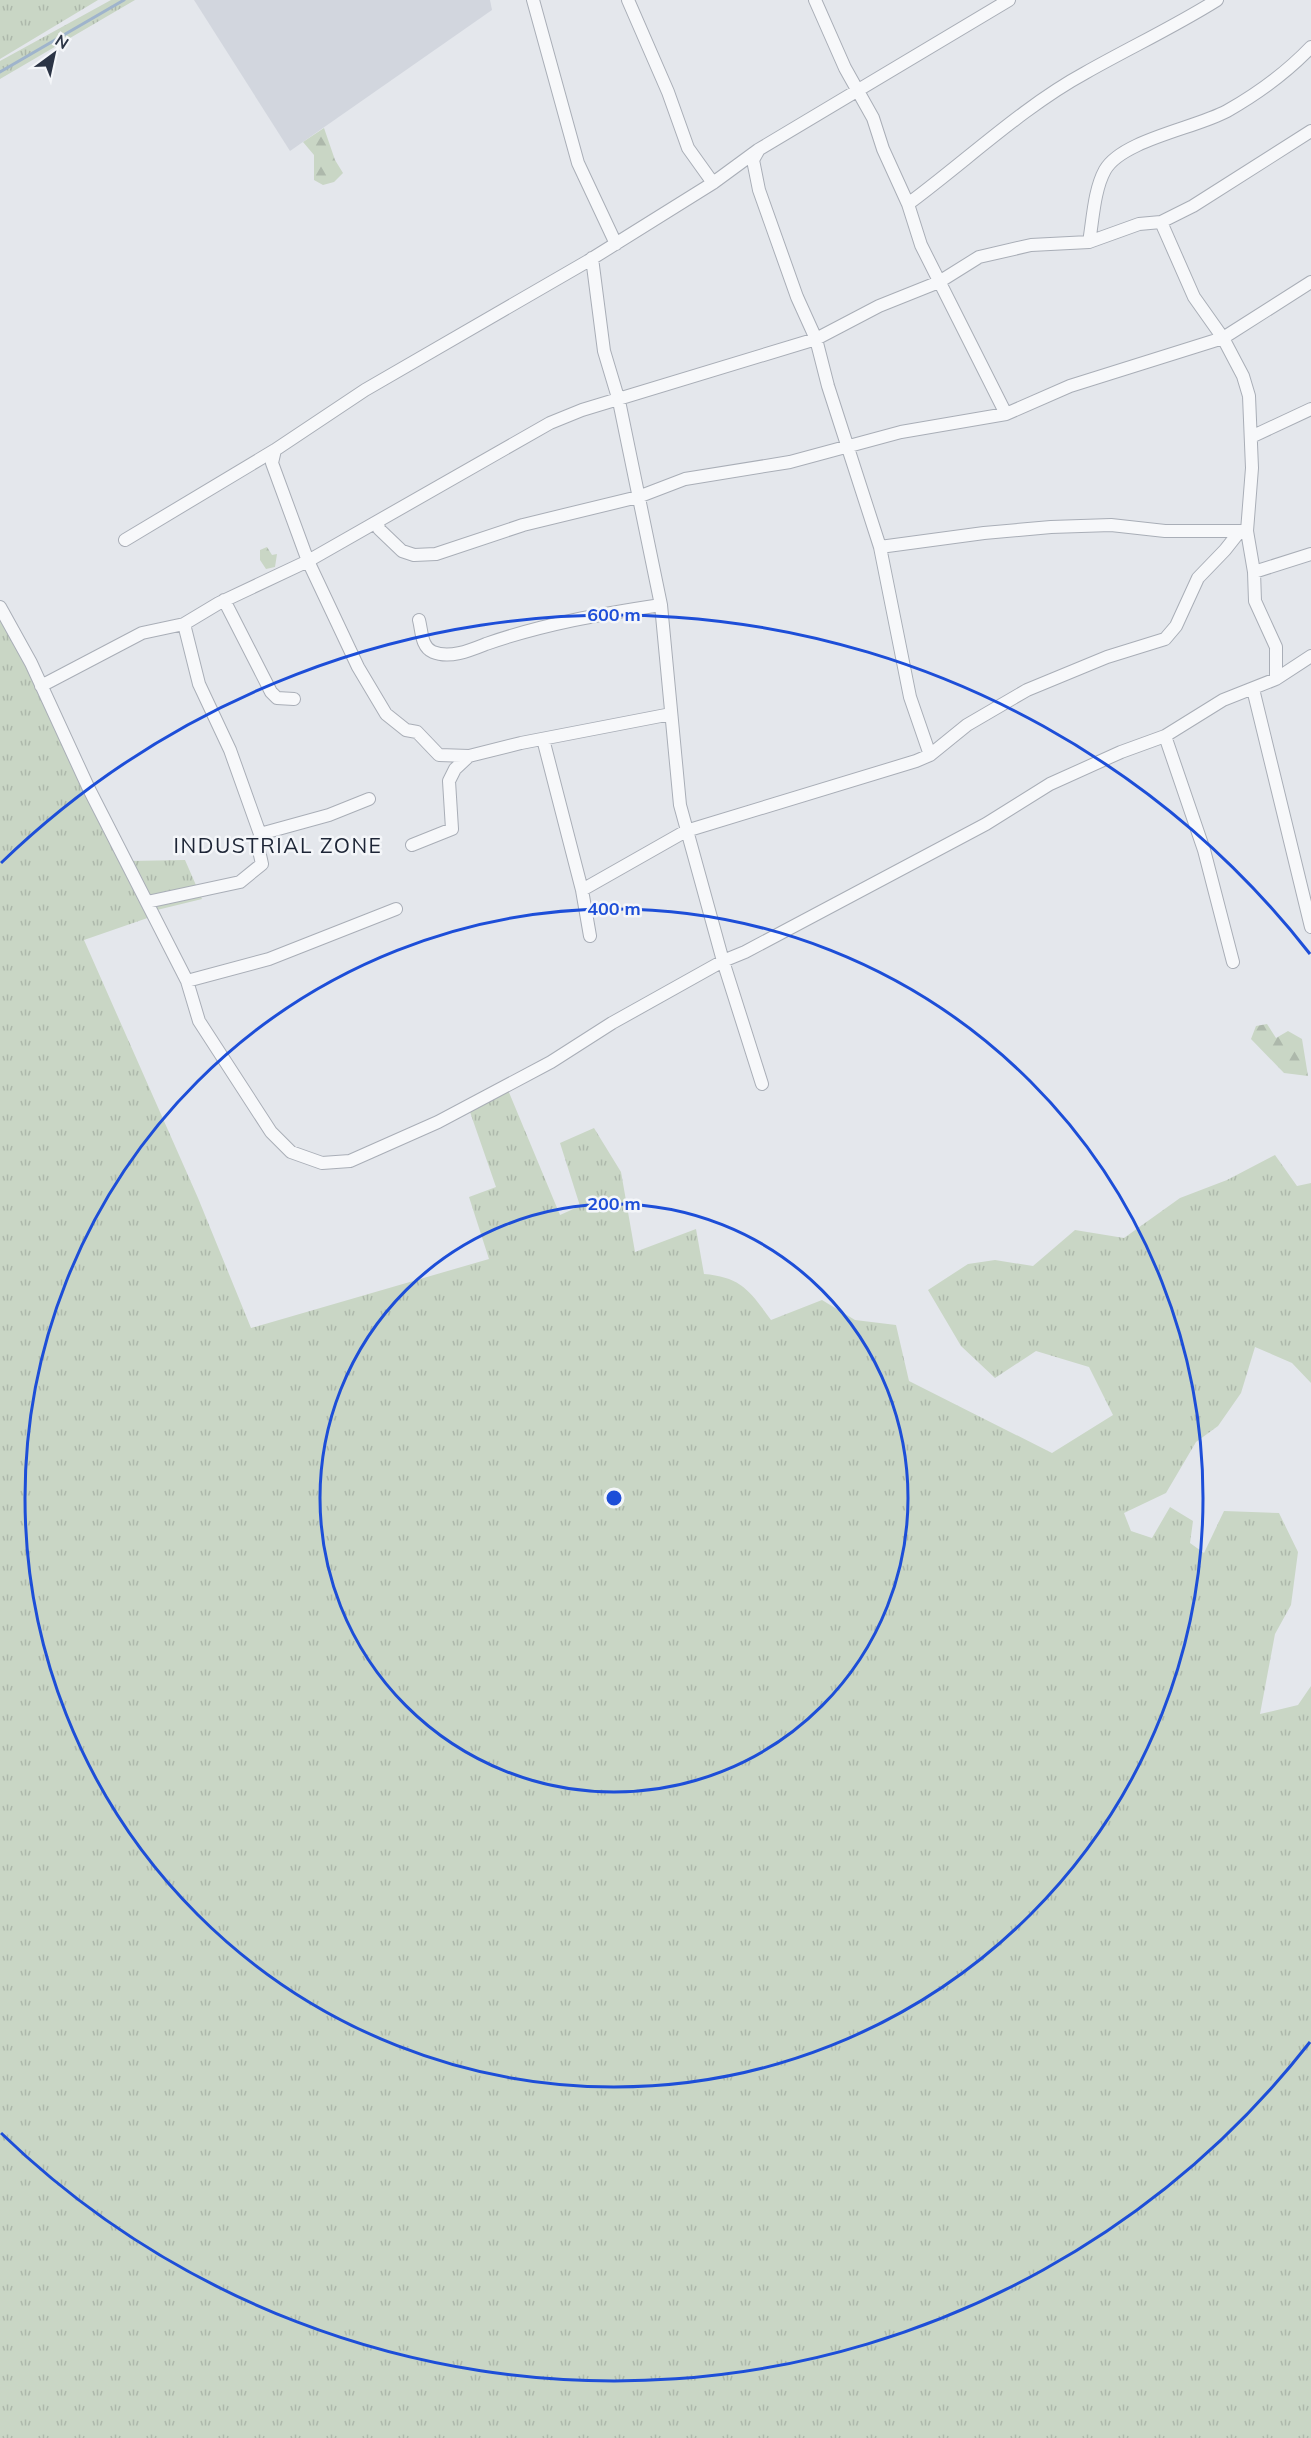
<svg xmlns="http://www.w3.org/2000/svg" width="1311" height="2438" viewBox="0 0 1311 2438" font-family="Mulish,sans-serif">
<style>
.built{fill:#d2d6de}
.grass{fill:url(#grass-tufts)}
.forest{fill:url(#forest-firs)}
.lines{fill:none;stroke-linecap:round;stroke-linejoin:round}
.stream{stroke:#9fb4cc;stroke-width:3}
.street-casing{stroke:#a9aeb7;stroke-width:14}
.street{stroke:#f7f8fa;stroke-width:12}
.ring{fill:none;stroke:#1d4ed8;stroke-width:3}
.labels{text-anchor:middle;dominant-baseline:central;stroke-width:5;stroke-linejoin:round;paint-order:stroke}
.quarter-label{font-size:21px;letter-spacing:1.5px;fill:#1d2536;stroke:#f4f6f9}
.centre{fill:#1d4ed8;stroke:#f4f6f9;stroke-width:3}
.ring-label{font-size:18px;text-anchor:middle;font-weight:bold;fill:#1d4ed8;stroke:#f4f6f9;stroke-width:5;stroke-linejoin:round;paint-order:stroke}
</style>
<defs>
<pattern id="grass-tufts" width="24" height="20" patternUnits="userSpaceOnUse" patternTransform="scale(1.5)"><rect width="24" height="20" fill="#c9d6c5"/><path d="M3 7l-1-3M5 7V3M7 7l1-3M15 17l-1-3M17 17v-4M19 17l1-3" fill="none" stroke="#adb8ab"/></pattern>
<pattern id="forest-firs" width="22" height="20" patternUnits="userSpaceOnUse" patternTransform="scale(1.5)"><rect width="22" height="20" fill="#c9d6c5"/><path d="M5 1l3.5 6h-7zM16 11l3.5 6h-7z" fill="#adb8ab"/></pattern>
</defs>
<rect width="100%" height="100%" fill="#e4e7ec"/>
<!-- built -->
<path class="built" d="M 194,0 L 490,0 L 492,10 L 290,151 Z"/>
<!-- grass -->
<path class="grass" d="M 0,0 L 98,0 L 0,59 Z
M 111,0 L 135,0 L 0,79 L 0,61 Z
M 0,609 L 128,861 L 185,860 L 202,899 L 157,910 L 159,914 L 84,940 L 198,1198 L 251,1328 L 489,1259 L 469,1197 L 496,1187 L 469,1109 L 508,1090 L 560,1215 L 580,1206 L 560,1143 L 594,1128 L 621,1172 L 635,1252 L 696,1229 L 704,1274 C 741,1277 750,1291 771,1320 L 822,1300 L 855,1320 L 896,1325 L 909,1381 L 1052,1453 L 1113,1415 L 1089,1367 L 1036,1351 L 995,1378 L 961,1346 L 928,1290 L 968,1264 L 995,1260 L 1033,1266 L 1075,1230 L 1124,1238 L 1180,1198 L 1227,1180 L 1275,1155 L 1297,1186 L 1311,1183 L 1311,1383 L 1292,1363 L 1255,1347 L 1241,1393 L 1218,1426 L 1196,1442 L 1166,1493 L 1124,1513 L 1131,1531 L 1152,1538 L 1170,1507 L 1193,1521 L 1190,1543 L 1204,1553 L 1224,1511 L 1279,1513 L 1298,1552 L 1291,1605 L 1275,1634 L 1260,1714 L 1298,1705 L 1311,1686 L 1311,2438 L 0,2438 Z"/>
<!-- forest -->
<path class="forest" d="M 324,128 L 335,160 L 343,173 L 334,182 L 323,185 L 314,180 L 314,155 L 303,142 Z
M 267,547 L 272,555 L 277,554 L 275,567 L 266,569 L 260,560 L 260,550 Z
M 1267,1024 L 1276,1038 L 1288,1031 L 1302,1039 L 1308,1076 L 1284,1073 L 1251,1039 L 1256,1026 Z"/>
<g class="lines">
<!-- stream -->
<path class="stream" d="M 0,72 L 124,0"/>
<defs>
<path id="street" d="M 533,0 L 578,163 L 616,244
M 628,0 L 668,92 L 688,148 L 713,183
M 815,0 L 845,68 L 873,118 L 883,149 L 908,204 L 921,245 L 1006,414
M 758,151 L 753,160 L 759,190 L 797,297 L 816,339 L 828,386 L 880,547 L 910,697 L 930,755
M 908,204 C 965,162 1024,106 1085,73 C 1129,48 1174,27 1217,0
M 1089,242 C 1093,219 1094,190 1105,170 C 1122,140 1196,128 1227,111 C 1257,94 1287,72 1311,47
M 592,258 L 604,351 L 619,401 L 661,605 L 680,805 L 723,961 L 762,1084
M 1251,437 L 1311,409
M 275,450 L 272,463 L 308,561 L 358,667 L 386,714 L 406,730 L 417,732 L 439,755 L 469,756
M 378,522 L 379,529 L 402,551 L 414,555 L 436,554 L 523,525 L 638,497 L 685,479 L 790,462 L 901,432 L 1006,414 L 1070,386 L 1223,338 L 1311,282
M 125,540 L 275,450 L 365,390 L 588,261 L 713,183 L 758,150 L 1009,0
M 880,547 L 984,533 L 1051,527 L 1111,525 L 1165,531 L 1244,531
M 1254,572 L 1311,554
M 224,600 L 271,692 L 277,698 L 294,699
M 0,607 L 31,663 L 89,789 L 187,981 L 199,1021 L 271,1132 L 291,1152 L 322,1163 L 350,1161 L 438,1122 L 551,1062 L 612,1023 L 723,961 L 745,952 L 986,824 L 1050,784 L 1121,752 L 1165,736
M 419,620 C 422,631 421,647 433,652 C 450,659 471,650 486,644 C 543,624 601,614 661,605
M 184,624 L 199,684 L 230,750 L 260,834
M 1276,679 L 1276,647 L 1255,601 L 1254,572 L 1247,531 L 1252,468 L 1249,396 L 1243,376 L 1223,338 L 1194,297 L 1161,222 L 1193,206 L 1311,131
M 41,686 L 142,633 L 184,624 L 219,603 L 308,561 L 550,423 L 582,410 L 816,339 L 879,306 L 939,282 L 979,257 L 1031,245 L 1089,242 L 1139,224 L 1161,222
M 1253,689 L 1311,927
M 543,739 L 582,890 L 590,936
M 412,845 L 452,829 L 449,781 L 455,769 L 469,756 L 521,743 L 671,714
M 582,890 L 686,831 L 916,761 L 930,755 L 967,725 L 1027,690 L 1107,657 L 1165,639 L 1176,626 L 1198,578 L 1225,550 L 1240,531
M 147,902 L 240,882 L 262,864 L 258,846 L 260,834 L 329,815 L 369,799
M 1233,962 L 1204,850 L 1165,736 L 1223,700 L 1276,679 L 1311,656
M 187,981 L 269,959 L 396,909"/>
</defs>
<!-- street casing -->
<use href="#street" class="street-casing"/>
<!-- street -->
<use href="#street" class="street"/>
</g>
<!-- distance rings -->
<g class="ring">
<circle cx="614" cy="1498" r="294"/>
<circle cx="614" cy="1498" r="589"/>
<path d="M1310 2042A883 883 0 0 1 1 2133M1 863A883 883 0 0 1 1310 954"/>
</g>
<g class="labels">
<!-- quarter labels -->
<g class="quarter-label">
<text x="278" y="845">INDUSTRIAL ZONE</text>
</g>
</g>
<circle cx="614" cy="1498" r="9" class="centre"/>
<g class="ring-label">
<text x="614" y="621">600 m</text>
<text x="614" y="915">400 m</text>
<text x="614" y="1210">200 m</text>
</g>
<!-- north arrow -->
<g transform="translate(54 54) rotate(33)" stroke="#f4f6f9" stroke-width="4.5" paint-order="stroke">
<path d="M0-4.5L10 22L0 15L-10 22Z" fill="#2b3445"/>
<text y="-9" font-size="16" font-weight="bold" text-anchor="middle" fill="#2b3445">N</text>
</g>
</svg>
